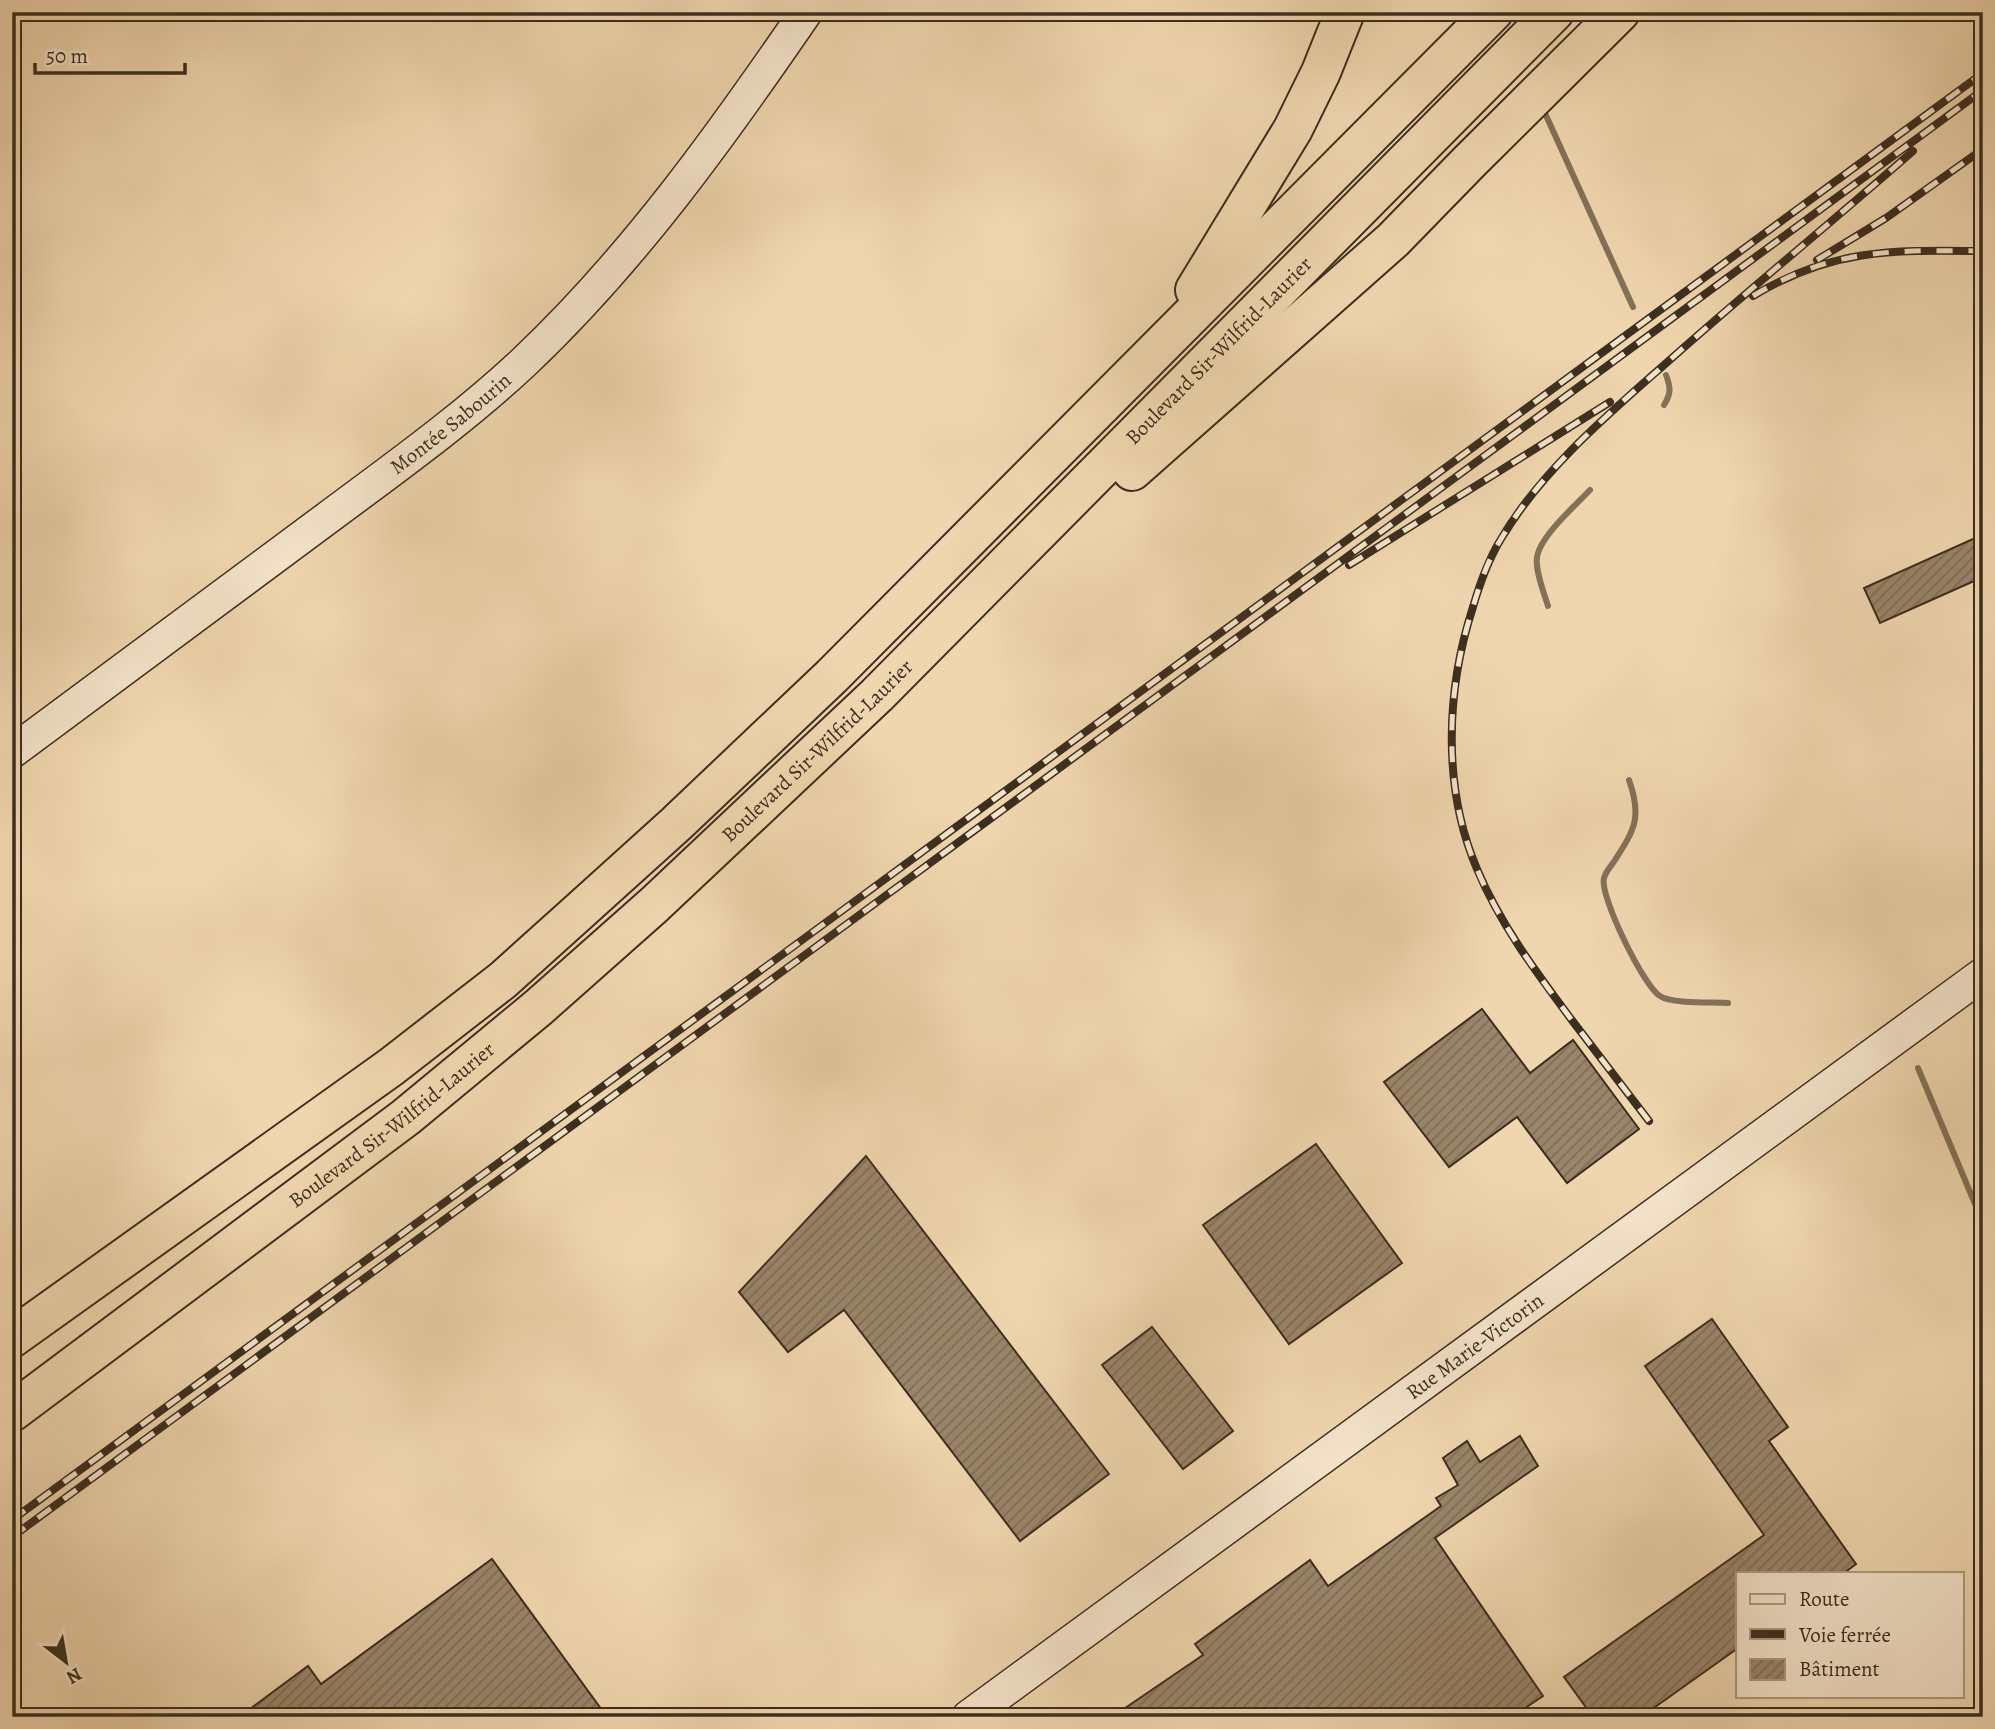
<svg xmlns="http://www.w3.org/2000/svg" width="1995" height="1729" viewBox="0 0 1995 1729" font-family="Alegreya,serif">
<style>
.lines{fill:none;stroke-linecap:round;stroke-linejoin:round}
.stream{stroke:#837158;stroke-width:6}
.building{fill:url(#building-hatch);stroke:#3c2e1f;stroke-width:2}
.secondary-casing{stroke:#3c2e1f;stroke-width:35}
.highway-casing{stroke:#3c2e1f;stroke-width:42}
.secondary{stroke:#f5e4cb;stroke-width:32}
.highway{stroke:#f0d6af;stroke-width:38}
.rail-casing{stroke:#3c2e1f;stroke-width:8}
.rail{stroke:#f5e4cb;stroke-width:5;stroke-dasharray:16;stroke-linecap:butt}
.labels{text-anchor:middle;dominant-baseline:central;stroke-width:6;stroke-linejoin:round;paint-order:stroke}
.street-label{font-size:21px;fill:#3c2e1f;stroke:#f5e4cb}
</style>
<defs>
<pattern id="building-hatch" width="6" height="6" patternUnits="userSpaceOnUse" patternTransform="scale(1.75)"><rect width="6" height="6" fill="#9a856a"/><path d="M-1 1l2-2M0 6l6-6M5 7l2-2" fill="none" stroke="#7f6d57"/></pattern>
</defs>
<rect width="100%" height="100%" fill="#f0d6af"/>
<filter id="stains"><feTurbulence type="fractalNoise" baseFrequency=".00286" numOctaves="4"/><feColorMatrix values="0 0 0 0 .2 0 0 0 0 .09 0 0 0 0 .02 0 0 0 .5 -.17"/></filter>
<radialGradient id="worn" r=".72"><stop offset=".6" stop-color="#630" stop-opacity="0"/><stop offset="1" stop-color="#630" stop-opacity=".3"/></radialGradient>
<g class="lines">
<!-- stream -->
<path class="stream" d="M 1544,111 L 1633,307
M 1664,405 C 1671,394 1671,388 1666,375
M 1548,606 C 1544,593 1535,570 1537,558 C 1539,537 1576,505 1590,490
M 1629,780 C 1642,817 1635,829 1615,860 C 1612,865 1606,871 1604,878 C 1599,895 1644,987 1660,996 C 1672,1004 1711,1002 1728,1003
M 1918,1068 L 1983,1223"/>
</g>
<!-- building -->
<path class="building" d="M 1975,538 L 1983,556 L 1983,577 L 1880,623 L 1864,588 Z
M 1482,1009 L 1530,1073 L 1573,1040 L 1639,1129 L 1567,1183 L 1517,1117 L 1449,1167 L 1384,1082 Z
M 1316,1144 L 1402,1263 L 1289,1344 L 1203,1225 Z
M 866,1156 L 1109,1474 L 1020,1541 L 844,1310 L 788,1352 L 739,1292 Z
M 1712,1319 L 1788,1427 L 1769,1441 L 1856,1564 L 1844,1573 L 1738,1573 L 1738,1648 L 1641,1717 L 1593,1717 L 1564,1677 L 1764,1535 L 1645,1366 Z
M 1152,1327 L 1233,1431 L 1183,1469 L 1102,1365 Z
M 1520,1436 L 1538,1466 L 1435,1538 L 1543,1696 L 1512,1717 L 1112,1717 L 1203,1655 L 1195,1644 L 1310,1560 L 1328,1586 L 1441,1506 L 1436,1498 L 1458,1485 L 1443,1458 L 1467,1441 L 1480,1462 Z
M 492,1559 L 607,1717 L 239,1717 L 308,1666 L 321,1684 Z"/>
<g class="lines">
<defs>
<g id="secondary">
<path id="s1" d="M 12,752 C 117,674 222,597 326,519 C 393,469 462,420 524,362 C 633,259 721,136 806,12"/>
<path id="s2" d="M 968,1717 L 1983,974"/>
</g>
<g id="highway">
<path d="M 1195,290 L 1293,129 L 1321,72 L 1345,12"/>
<path d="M 1132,471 L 1393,240 L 1469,162 L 1620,12"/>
<path d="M 12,1338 L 391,1067 L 503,980 L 583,908 L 676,824 L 832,676 L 1493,12"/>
<path id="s3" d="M 12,1412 L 406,1117 L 539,1007 L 654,905 L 877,695 L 1554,12"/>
</g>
</defs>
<!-- secondary casing -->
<use href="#secondary" class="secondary-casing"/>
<!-- highway casing -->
<use href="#highway" class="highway-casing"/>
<!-- secondary -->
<use href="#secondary" class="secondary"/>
<!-- highway -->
<use href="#highway" class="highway"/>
<defs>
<path id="rail" d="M 1817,260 L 1886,218 L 1983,149
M 1753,296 C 1833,248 1893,250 1983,251
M 1349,565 L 1610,402
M 1649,1121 C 1623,1087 1597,1053 1571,1019 C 1536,972 1500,924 1477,869 C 1442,787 1446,690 1473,607 C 1480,583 1488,560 1501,539 C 1543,468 1611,412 1672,358 C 1751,288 1833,221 1913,151
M 12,1520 L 1983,73
M 12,1537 L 1983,90"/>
</defs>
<!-- rail casing -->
<use href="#rail" class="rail-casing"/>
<!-- rail -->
<use href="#rail" class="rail"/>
</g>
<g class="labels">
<!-- street labels -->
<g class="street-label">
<text stroke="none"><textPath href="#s3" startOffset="1610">Boulevard Sir-Wilfrid-Laurier</textPath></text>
<text stroke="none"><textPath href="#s1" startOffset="548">Montée Sabourin</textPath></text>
<text stroke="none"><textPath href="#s3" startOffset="1043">Boulevard Sir-Wilfrid-Laurier</textPath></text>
<text stroke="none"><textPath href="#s3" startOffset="476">Boulevard Sir-Wilfrid-Laurier</textPath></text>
<text stroke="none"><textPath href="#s2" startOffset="628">Rue Marie-Victorin</textPath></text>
</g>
</g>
<!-- margin -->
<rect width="1995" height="1729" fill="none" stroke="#f0d6af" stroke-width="42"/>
<rect x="14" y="14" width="1967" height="1701" fill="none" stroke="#3c2e1f" stroke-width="3.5"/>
<rect x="21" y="21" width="1953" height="1687" fill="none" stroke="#3c2e1f" stroke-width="2"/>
<!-- legend -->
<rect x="1736" y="1572" width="228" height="126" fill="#f5e4cb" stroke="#ab9b86" stroke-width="2"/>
<rect x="1750" y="1594" width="35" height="10" fill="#f5e4cb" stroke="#ab9b86" stroke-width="2"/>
<text x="1799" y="1606" font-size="21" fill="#3c2e1f">Route</text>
<rect x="1750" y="1629" width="35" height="10" fill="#3c2e1f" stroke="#ab9b86" stroke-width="2"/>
<text x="1799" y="1642" font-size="21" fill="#3c2e1f">Voie ferrée</text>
<rect x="1750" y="1659" width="35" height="21" fill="url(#building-hatch)" stroke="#ab9b86" stroke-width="2"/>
<text x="1799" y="1676" font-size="21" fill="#3c2e1f">Bâtiment</text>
<!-- north arrow -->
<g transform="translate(66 1662) rotate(149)" stroke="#f5e4cb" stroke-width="5" paint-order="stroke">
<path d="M0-5L12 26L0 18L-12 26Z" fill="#3c2e1f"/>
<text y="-10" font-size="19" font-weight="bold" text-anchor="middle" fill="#3c2e1f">N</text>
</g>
<!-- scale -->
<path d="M35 63v10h150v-10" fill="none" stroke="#3c2e1f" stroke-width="3.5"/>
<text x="46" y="63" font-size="21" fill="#3c2e1f" stroke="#f5e4cb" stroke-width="5" paint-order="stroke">50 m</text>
<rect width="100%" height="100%" filter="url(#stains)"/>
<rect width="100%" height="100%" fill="url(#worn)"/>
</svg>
